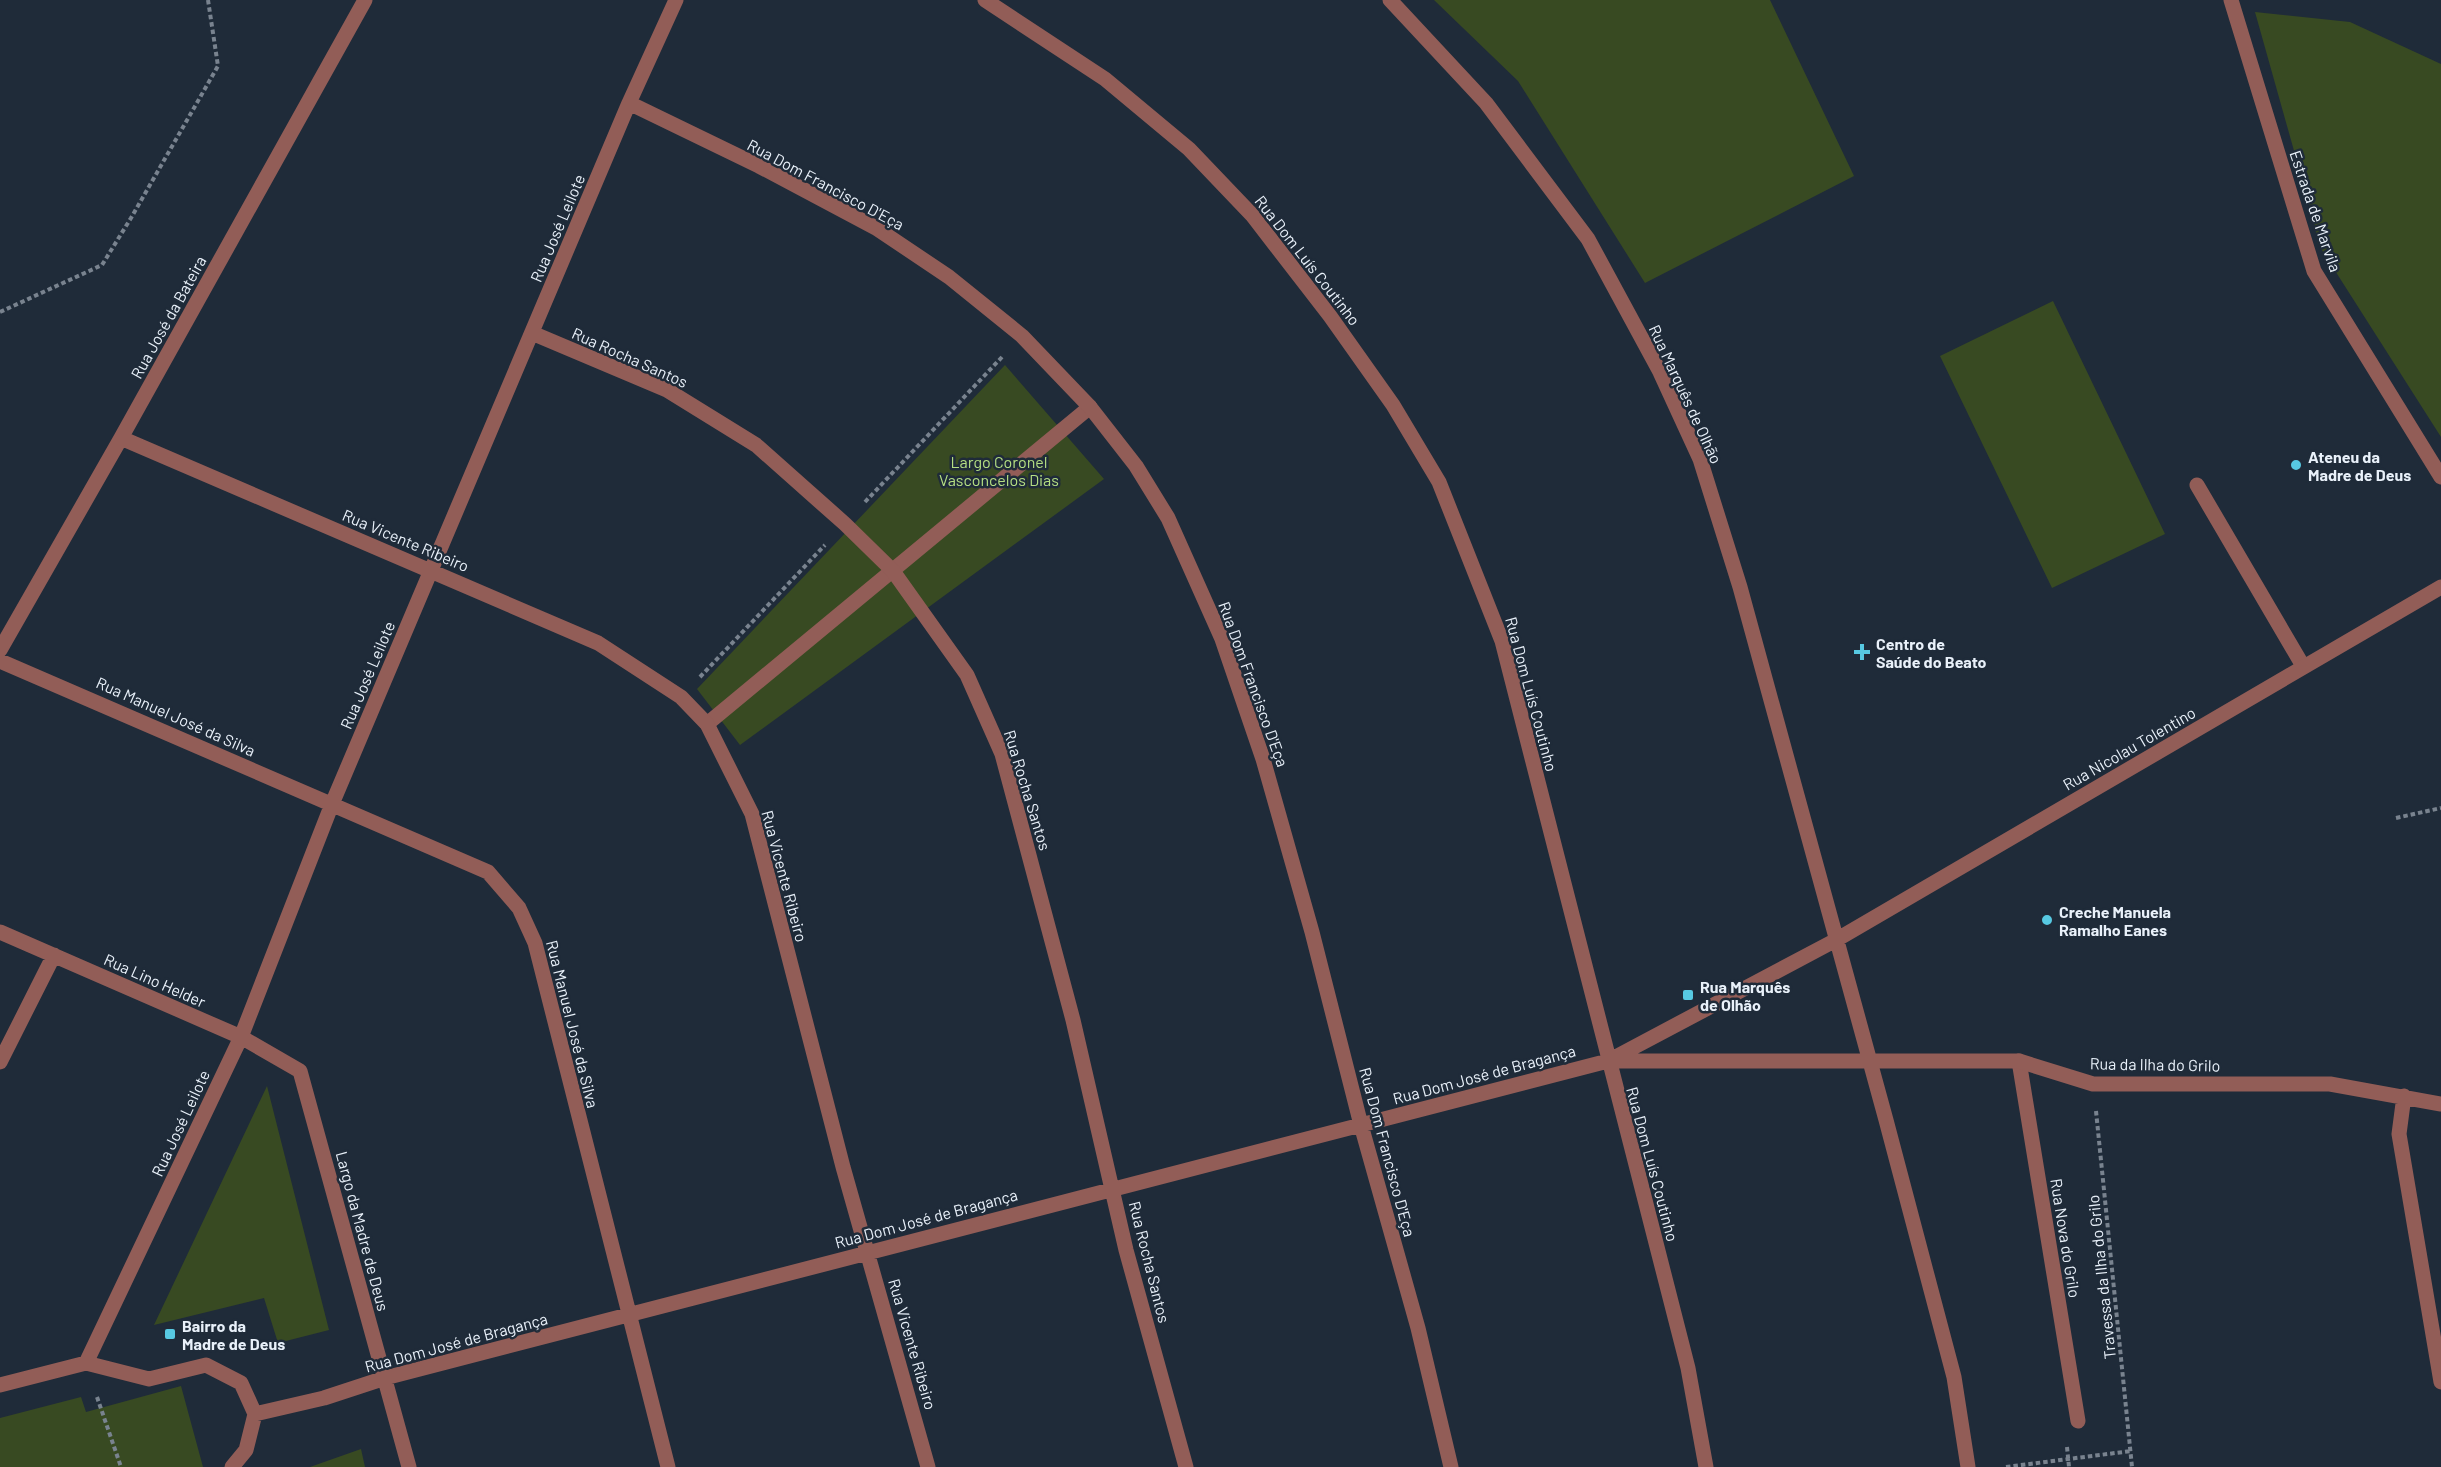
<svg xmlns="http://www.w3.org/2000/svg" width="2441" height="1467" viewBox="0 0 2441 1467" font-family="Barlow,sans-serif">
<style>
.green{fill:#384a22}
.lines{fill:none;stroke-linecap:round;stroke-linejoin:round}
.path{stroke:#79838f;stroke-width:4;stroke-dasharray:4.5 3;stroke-linecap:butt}
.service{stroke:#925d57;stroke-width:15}
.pedestrian{stroke:#925d57;stroke-width:15}
.minor{stroke:#925d57;stroke-width:15}
.poi-dot{fill:#57c9e2;stroke:#1f2b39;stroke-width:2}
.labels{text-anchor:middle;dominant-baseline:central;stroke-width:5;stroke-linejoin:round;paint-order:stroke}
.street-label{font-size:16px;fill:#e9f1fa;stroke:#1f2b39}
.poi-label{font-size:16px;font-weight:bold;fill:#e9f1fa;stroke:#1f2b39;text-anchor:start}
.park-label{font-size:16px;fill:#b5df83;stroke:#1f2b39}
</style>
<rect width="100%" height="100%" fill="#1f2b39"/>
<!-- green -->
<path class="green" d="M 1434,0 L 1770,0 L 1854,176 L 1645,283 L 1518,81 Z
M 2255,12 L 2350,22 L 2441,64 L 2441,437 L 2318,244 L 2314,222 Z
M 2053,301 L 2165,534 L 2052,588 L 1940,356 Z
M 1005,365 L 1104,479 L 740,745 L 697,689 Z
M 267,1086 L 329,1330 L 278,1343 L 264,1298 L 154,1325 Z
M 181,1386 L 203,1467 L 0,1467 L 0,1418 L 81,1397 L 86,1412 Z
M 361,1449 L 365,1467 L 310,1467 Z"/>
<g class="lines">
<!-- path -->
<path class="path" d="M 0,312 L 102,265 L 131,218 L 218,66 L 208,0
M 865,502 L 1002,357
M 700,677 L 825,545
M 2396,818 L 2441,808
M 2096,1111 L 2132,1467
M 97,1397 L 121,1467
M 2067,1447 L 2069,1467
M 2006,1467 L 2131,1451"/>
<!-- service -->
<path class="service" d="M 2197,485 L 2303,666
M 2019,1061 L 2078,1421"/>
<!-- pedestrian -->
<path class="pedestrian" d="M 707,724 L 1090,407"/>
<!-- minor -->
<path class="minor" d="M 985,0 L 1105,79 L 1189,149 L 1252,215 L 1330,316 L 1393,405 L 1439,482 L 1502,641 L 1688,1368 L 1706,1467
M 1390,0 L 1486,103 L 1588,239 L 1660,372 L 1700,459 L 1740,587 L 1886,1120 L 1954,1377 L 1968,1467
M 2231,0 L 2314,271 L 2441,477
M 629,103 L 759,166 L 876,228 L 949,277 L 1022,336 L 1090,407 L 1136,466 L 1168,518 L 1222,639 L 1263,759 L 1312,932 L 1361,1125 L 1418,1328 L 1451,1467
M 532,333 L 667,390 L 756,445 L 845,524 L 893,571 L 967,675 L 1002,754 L 1073,1020 L 1126,1250 L 1186,1467
M 121,438 L 598,643 L 681,697 L 707,724 L 752,814 L 843,1167 L 928,1467
M 0,650 L 121,438 L 365,0
M 0,661 L 488,872 L 519,908 L 535,943 L 668,1467
M 0,932 L 241,1037 L 300,1071 L 409,1467
M 1609,1061 L 2019,1061 L 2093,1084 L 2330,1084 L 2441,1104
M 0,1062 L 54,955
M 2404,1096 L 2399,1134 L 2441,1382
M 86,1363 L 241,1037 L 332,804 L 629,103 L 676,0
M 0,1385 L 86,1363 L 149,1379 L 206,1365 L 241,1383 L 255,1414 L 246,1450 L 232,1467
M 255,1414 L 324,1398 L 385,1378 L 1608,1061 L 1836,940 L 2441,587"/>
</g>
<!-- markers -->
<g class="poi-dot">
<circle cx="2296" cy="465" r="6"/>
<path d="M1859 643h6v6h6v6h-6v6h-6v-6h-6v-6h6z"/>
<circle cx="2047" cy="920" r="6"/>
<rect x="1682" y="989" width="12" height="12" rx="3"/>
<rect x="164" y="1328" width="12" height="12" rx="3"/>
</g>
<g class="labels">
<!-- street labels -->
<g class="street-label">
<text transform="translate(826 184) rotate(28)">Rua Dom Francisco D'Eça</text>
<text transform="translate(2316 211) rotate(71)">Estrada de Marvila</text>
<text transform="translate(557 228) rotate(-67)">Rua José Leilote</text>
<text transform="translate(1308 260) rotate(52)">Rua Dom Luís Coutinho</text>
<text transform="translate(168 317) rotate(-61)">Rua José da Bateira</text>
<text transform="translate(630 357) rotate(24)">Rua Rocha Santos</text>
<text transform="translate(1686 394) rotate(65)">Rua Marquês de Olhão</text>
<text transform="translate(406 540) rotate(23)">Rua Vicente Ribeiro</text>
<text transform="translate(367 675) rotate(-67)">Rua José Leilote</text>
<text transform="translate(1254 684) rotate(70)">Rua Dom Francisco D'Eça</text>
<text transform="translate(1532 694) rotate(75)">Rua Dom Luís Coutinho</text>
<text transform="translate(176 716) rotate(24)">Rua Manuel José da Silva</text>
<text transform="translate(2129 748) rotate(-30)">Rua Nicolau Tolentino</text>
<text transform="translate(1028 790) rotate(73)">Rua Rocha Santos</text>
<text transform="translate(785 876) rotate(75)">Rua Vicente Ribeiro</text>
<text transform="translate(155 980) rotate(24)">Rua Lino Helder</text>
<text transform="translate(573 1024) rotate(76)">Rua Manuel José da Silva</text>
<text transform="translate(2155 1064) rotate(1)">Rua da Ilha do Grilo</text>
<text transform="translate(1484 1074) rotate(-15)">Rua Dom José de Bragança</text>
<text transform="translate(180 1123) rotate(-65)">Rua José Leilote</text>
<text transform="translate(1388 1152) rotate(75)">Rua Dom Francisco D'Eça</text>
<text transform="translate(1653 1164) rotate(75)">Rua Dom Luís Coutinho</text>
<text transform="translate(926 1218) rotate(-15)">Rua Dom José de Bragança</text>
<text transform="translate(363 1231) rotate(75)">Largo da Madre de Deus</text>
<text transform="translate(2066 1238) rotate(81)">Rua Nova do Grilo</text>
<text transform="translate(1150 1262) rotate(76)">Rua Rocha Santos</text>
<text transform="translate(2101 1277) rotate(-96)">Travessa da Ilha do Grilo</text>
<text transform="translate(456 1342) rotate(-15)">Rua Dom José de Bragança</text>
<text transform="translate(913 1344) rotate(74)">Rua Vicente Ribeiro</text>
</g>
<!-- poi labels -->
<g class="poi-label">
<text x="2308" y="456">Ateneu da<tspan x="2308" dy="18">Madre de Deus</tspan></text>
<text x="1876" y="643">Centro de<tspan x="1876" dy="18">Saúde do Beato</tspan></text>
<text x="2059" y="911">Creche Manuela<tspan x="2059" dy="18">Ramalho Eanes</tspan></text>
<text x="1700" y="986">Rua Marquês<tspan x="1700" dy="18">de Olhão</tspan></text>
<text x="182" y="1325">Bairro da<tspan x="182" dy="18">Madre de Deus</tspan></text>
</g>
<!-- park labels -->
<g class="park-label">
<text x="999" y="461">Largo Coronel<tspan x="999" dy="18">Vasconcelos Dias</tspan></text>
</g>
</g>
</svg>
